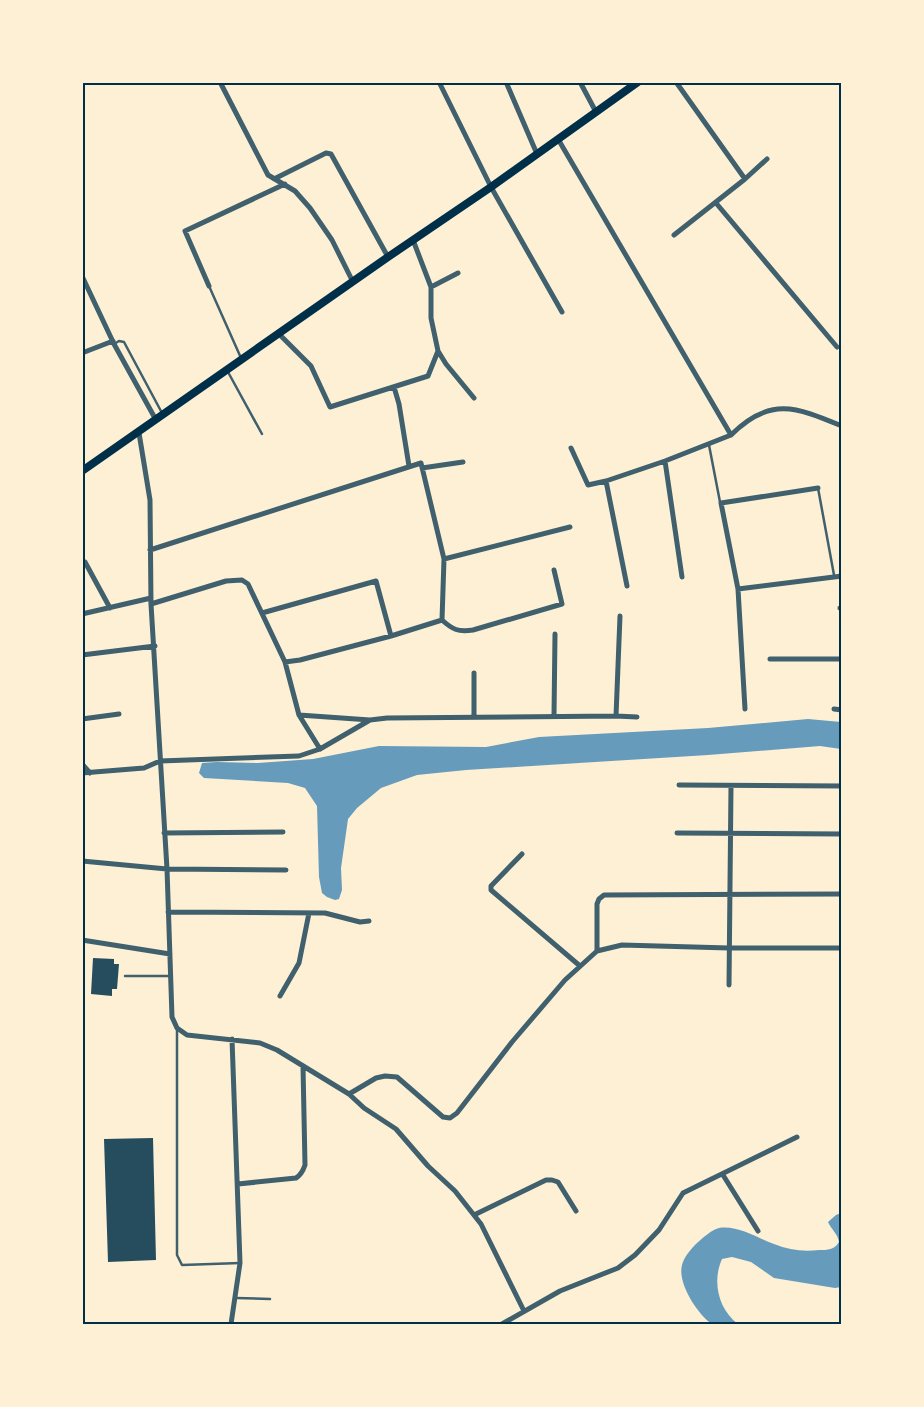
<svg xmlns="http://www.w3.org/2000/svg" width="924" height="1407" viewBox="0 0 924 1407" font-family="Overpass,sans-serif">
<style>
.water{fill:#669bbc}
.building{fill:#264d5e}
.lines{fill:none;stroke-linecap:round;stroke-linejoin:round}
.service{stroke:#3f606c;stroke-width:2.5}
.minor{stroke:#3f606c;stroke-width:5}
.secondary{stroke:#003049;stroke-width:8}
.neatline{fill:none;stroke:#003049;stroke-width:2}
</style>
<rect width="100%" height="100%" fill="#fdf0d5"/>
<!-- water -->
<path class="water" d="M 808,719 L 841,722 L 841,749 L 820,746 L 708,755 L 466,770 L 417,775 L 381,788 L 357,808 L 348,819 L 341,868 L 342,890 L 339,899 L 335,900 L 327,897 L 322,893 L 319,877 L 317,806 L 305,788 L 288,783 L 204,778 L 199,773 L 202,763 L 217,762 L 258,763 L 313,759 L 379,746 L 486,747 L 539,737 L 708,728 Z
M 841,1213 L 841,1287 L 835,1288 L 774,1278 L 751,1262 L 732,1257 L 722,1259 C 712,1281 718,1309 738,1324 L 712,1324 C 698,1315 677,1283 682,1265 C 684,1257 691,1249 697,1243 C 703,1238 711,1230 719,1228 C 738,1225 757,1238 774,1244 C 789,1250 803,1252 819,1250 C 828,1250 834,1250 839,1242 C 838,1234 831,1229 828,1222 L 836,1215 Z"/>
<!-- building -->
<path class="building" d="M 93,958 L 114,959 L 114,964 L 119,964 L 117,989 L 112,989 L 112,996 L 91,994 Z
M 153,1138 L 156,1260 L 108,1262 L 104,1139 Z"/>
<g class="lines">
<!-- service -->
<path class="service" d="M 209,286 L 241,358
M 114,344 L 119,341 L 124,342 L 162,413
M 228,372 L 262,434
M 709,445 L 720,502
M 818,488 L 834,575
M 125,976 L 170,976
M 177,1030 L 177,1255 L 182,1265 L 240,1263
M 236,1298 L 270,1299"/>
<!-- minor -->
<path class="minor" d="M 220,82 L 268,175 L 295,191 L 310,208 L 332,240 L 353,282
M 439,82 L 491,187 L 562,312
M 506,82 L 537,154
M 580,82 L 596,112
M 558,139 L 731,435 C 770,396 796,407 842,426
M 274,179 L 326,153 L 331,154 L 388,257
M 745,179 L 767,159
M 716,203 L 837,347
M 674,235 L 745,179 L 676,82
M 413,240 L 431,287 L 431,318 L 438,351 L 446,364 L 474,398
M 82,276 L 114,344 L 156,420
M 209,286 L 185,231 L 285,184
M 431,287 L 458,273
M 279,334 L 311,366 L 330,407 L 428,376 L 438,351
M 82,353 L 113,341
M 394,387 L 399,404 L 409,466
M 139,433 L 150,500 L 151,604 L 167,869 L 172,1017 L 177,1028 L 187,1035 L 260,1043 L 277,1050 L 349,1094 L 364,1108 L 396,1129 L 428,1166 L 455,1191 L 481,1224 L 524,1311
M 571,448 L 588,485 L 606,481 L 627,586
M 665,461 L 682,577
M 422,468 L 463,462
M 606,481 L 665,461 L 731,435
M 150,550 L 421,463 L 444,559
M 85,562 L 110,608
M 738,589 L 842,576
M 151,604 L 226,581 L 242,580 L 248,584 L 285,662 L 300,660 L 391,636 L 442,620 C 453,630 458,632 473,630 L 562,604 L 554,570
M 840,608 L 842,608
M 262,613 L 376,581 L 391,636
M 82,614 L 151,598
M 442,620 L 444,559 L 570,527
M 82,655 L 155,646
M 770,659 L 842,659
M 285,662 L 299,715
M 474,673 L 474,717
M 745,709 L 738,589 L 721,503 L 818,488
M 834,709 L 842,710
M 554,716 L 555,634
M 616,716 L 620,616
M 82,719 L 119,714
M 320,749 L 299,715 L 370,720
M 82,764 L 90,773
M 82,773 L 144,768 L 160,761 L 299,756 L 320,749 L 370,720 L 387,718 L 616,716 L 637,717
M 679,785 L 842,786
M 164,833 L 283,832
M 677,833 L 842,834
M 522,854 L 491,886 L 491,890 L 580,966
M 82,861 L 167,869 L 286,870
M 168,912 L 325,913 L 360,922 L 369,921
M 82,940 L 170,954
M 597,951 L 597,904 L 599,899 L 604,895 L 842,894
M 729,985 L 731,786
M 280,996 L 299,963 L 309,913
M 349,1094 L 376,1078 L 385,1076 L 397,1077 L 443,1117 L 450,1118 L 457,1113 L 512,1042 L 565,980 L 597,951 L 622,945 L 729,948 L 842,948
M 723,1175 L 758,1231
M 238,1184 L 296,1178 C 301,1175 303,1171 305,1165 L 303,1066
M 474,1215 L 546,1180 L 552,1180 L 558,1182 L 576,1211
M 231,1324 L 240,1263 L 232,1039
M 502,1324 L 560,1291 L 618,1268 L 635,1255 L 659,1230 L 683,1193 L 797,1137"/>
<!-- secondary -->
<path class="secondary" d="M 82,471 L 388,257 L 491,187 L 638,82"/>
</g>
<!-- border -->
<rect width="924" height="1407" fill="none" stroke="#fdf0d5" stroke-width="168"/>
<rect x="84" y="84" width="756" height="1239" class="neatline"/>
</svg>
